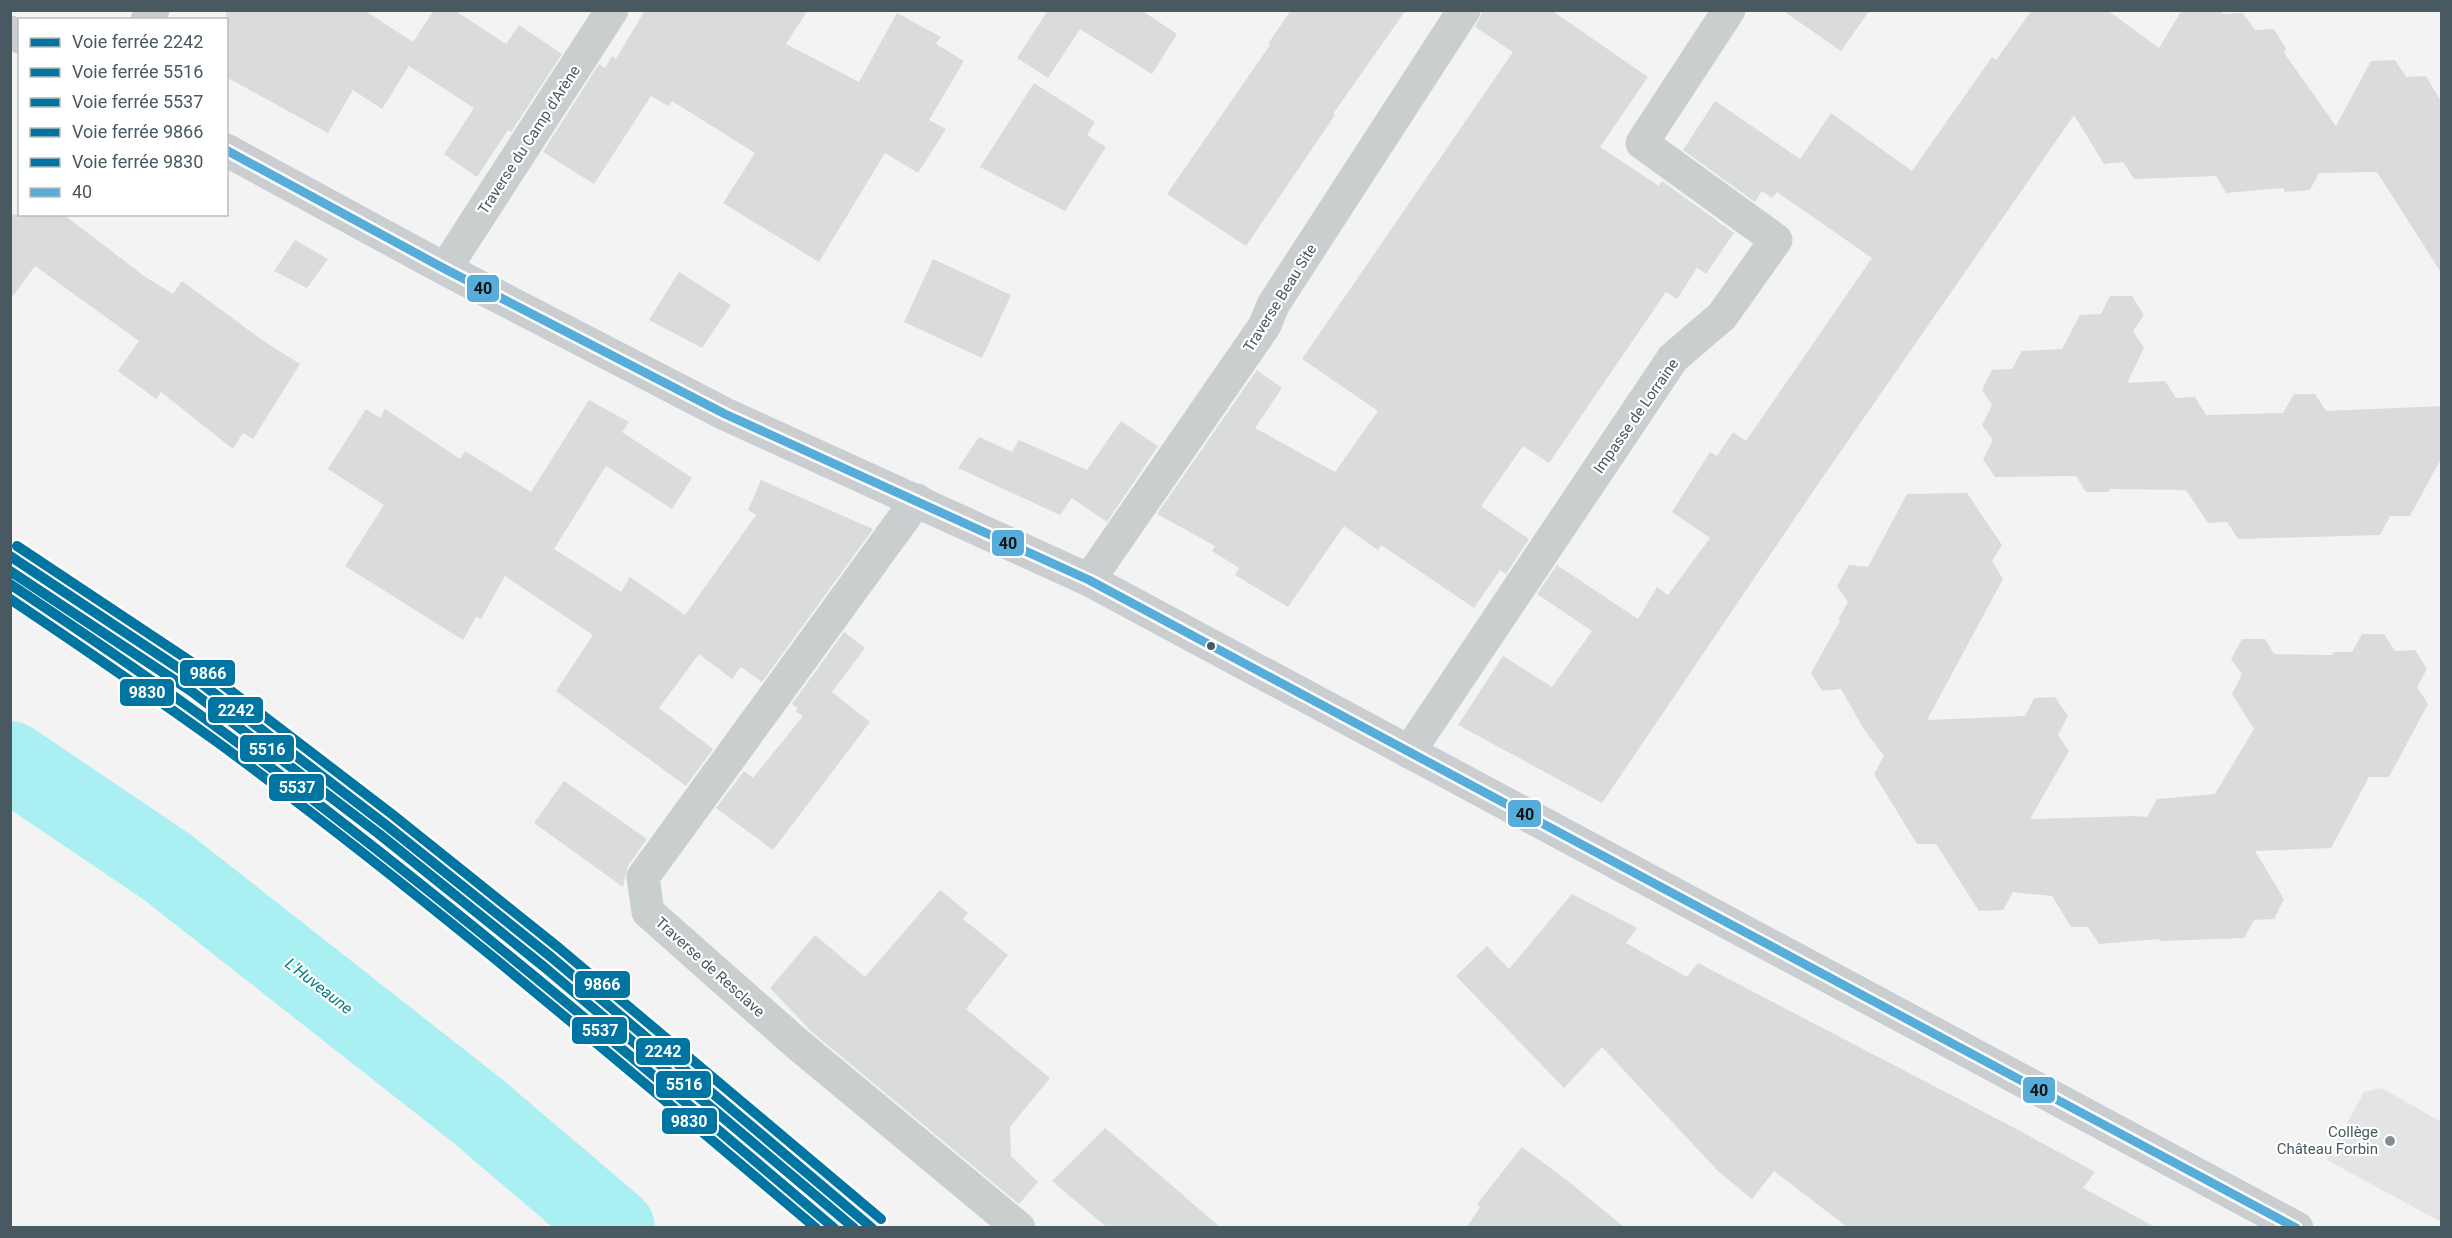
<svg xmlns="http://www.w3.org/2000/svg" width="2452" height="1238" viewBox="0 0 2452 1238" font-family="Roboto,sans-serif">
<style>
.education{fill:#e4e4e5}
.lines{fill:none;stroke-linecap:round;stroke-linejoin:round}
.river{stroke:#aaeff2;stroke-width:80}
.building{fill:#dadbdc}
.street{stroke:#c9cecf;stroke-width:33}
.secondary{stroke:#caced0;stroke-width:33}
.bus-1-casing{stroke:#fff;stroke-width:14}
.bus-1{stroke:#57adda;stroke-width:9}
.rail-1-casing{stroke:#fff;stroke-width:15}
.rail-2-casing{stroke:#fff;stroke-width:15}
.rail-3-casing{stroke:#fff;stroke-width:15}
.rail-4-casing{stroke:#fff;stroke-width:15}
.rail-5-casing{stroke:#fff;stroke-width:15}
.rail-1{stroke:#0075a1;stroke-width:10}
.rail-2{stroke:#0075a1;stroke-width:10}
.rail-3{stroke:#0075a1;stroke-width:10}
.rail-4{stroke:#0075a1;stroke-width:10}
.rail-5{stroke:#0075a1;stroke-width:10}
.bus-dot{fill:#485961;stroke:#fff;stroke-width:2}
.poi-dot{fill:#848f94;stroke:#fff;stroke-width:2}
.labels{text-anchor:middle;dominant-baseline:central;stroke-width:4.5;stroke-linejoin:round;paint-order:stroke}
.street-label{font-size:15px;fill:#485961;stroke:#fff}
.poi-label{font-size:15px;fill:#485961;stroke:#fff;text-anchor:end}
.water-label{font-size:16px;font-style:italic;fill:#078086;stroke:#fff}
.line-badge{stroke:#fff;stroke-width:2}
.badge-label{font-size:16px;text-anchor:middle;font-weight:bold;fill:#fff}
.pale-badge-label{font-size:16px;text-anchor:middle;font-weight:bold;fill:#111}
</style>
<rect width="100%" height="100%" fill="#f3f3f3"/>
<!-- education -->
<path class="education" d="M 2382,1088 L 2441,1122 L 2441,1222 L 2327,1160 L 2364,1092 Z"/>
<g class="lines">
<!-- river -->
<path class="river" d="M 10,761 L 167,867 L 479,1112 L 615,1228"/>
</g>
<!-- building -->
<path class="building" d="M 226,10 L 364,10 L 413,42 L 434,10 L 454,10 L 506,44 L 519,25 L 562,54 L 511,132 L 508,130 L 477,177 L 444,154 L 474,108 L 409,66 L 382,109 L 353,90 L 328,133 L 226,77 Z
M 645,10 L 808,10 L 786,44 L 859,82 L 897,13 L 941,37 L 936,44 L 964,61 L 929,120 L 946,129 L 918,173 L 885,153 L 819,262 L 723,203 L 755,153 L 672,101 L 668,106 L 651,96 L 594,184 L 543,152 L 599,64 L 605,68 L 612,56 L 616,59 Z
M 1048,10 L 1141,10 L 1177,34 L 1152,74 L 1080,29 L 1048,78 L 1017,58 Z
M 1291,10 L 1406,10 L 1333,114 L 1335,115 L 1246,246 L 1167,194 L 1270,45 L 1268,44 Z
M 1483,10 L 1551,10 L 1648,77 L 1600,147 L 1659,186 L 1662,181 L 1734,233 L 1706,274 L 1697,268 L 1677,299 L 1666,292 L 1549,463 L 1523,446 L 1481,506 L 1529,539 L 1506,574 L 1500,570 L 1474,608 L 1381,545 L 1378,550 L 1344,526 L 1288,607 L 1235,575 L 1239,568 L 1212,551 L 1215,546 L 1157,514 L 1257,370 L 1282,388 L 1255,428 L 1335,472 L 1378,411 L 1302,359 L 1513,52 L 1475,27 Z
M 1782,10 L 1870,10 L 1841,51 Z
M 2032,10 L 2107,10 L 2159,48 L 2182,10 L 2221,10 L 2223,14 L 2243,13 L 2255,30 L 2274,29 L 2286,49 L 2284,53 L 2336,126 L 2371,61 L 2395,60 L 2406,77 L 2426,76 L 2442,103 L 2442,274 L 2377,172 L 2319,173 L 2310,190 L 2285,192 L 2283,188 L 2226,193 L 2216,176 L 2134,179 L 2123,162 L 2104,164 L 2074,115 L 1816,487 L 1602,803 L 1458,725 L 1503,656 L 1552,687 L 1592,631 L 1537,594 L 1557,565 L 1638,619 L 1657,587 L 1668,595 L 1710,538 L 1672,512 L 1710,452 L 1717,456 L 1733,432 L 1746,441 L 1872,258 L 1777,192 L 1772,198 L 1762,191 L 1755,202 L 1683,150 L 1715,101 L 1800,159 L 1831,113 L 1912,171 L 1992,57 L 1996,60 Z
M 1034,83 L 1095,122 L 1087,135 L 1106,147 L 1065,211 L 980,167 Z
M 10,214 L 63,214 L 144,276 L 173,294 L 182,281 L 262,340 L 300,364 L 253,439 L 243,433 L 233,449 L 161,392 L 156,399 L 118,371 L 139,341 L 35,266 L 10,300 Z
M 295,240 L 328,259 L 307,288 L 274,271 Z
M 933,259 L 1011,295 L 982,358 L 904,322 Z
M 679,272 L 731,305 L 702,348 L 649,320 Z
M 2110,296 L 2132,296 L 2144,315 L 2133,331 L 2144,348 L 2127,383 L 2165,381 L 2176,398 L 2195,397 L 2206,415 L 2283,413 L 2294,394 L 2315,394 L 2326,411 L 2442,406 L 2442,457 L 2410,516 L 2390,516 L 2380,535 L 2238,539 L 2227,522 L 2208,523 L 2186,490 L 2110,489 L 2108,492 L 2086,492 L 2076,476 L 1995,477 L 1983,459 L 1993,440 L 1982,425 L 1992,405 L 1982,390 L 1992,370 L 2012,369 L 2022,351 L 2062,349 L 2080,315 L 2101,314 Z
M 589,400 L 629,422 L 622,432 L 692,478 L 672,509 L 606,466 L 554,549 L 621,592 L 630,577 L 685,615 L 756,515 L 748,510 L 761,480 L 873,529 L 762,682 L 741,667 L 732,679 L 699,654 L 659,708 L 713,749 L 686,786 L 556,691 L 593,635 L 505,576 L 481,619 L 476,617 L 463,640 L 345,566 L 384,505 L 328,469 L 366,409 L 380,418 L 385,409 L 460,459 L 465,451 L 531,492 Z
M 1121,421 L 1158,446 L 1107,522 L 1072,498 L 1060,515 L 958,468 L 979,437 L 1012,452 L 1019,440 L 1087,470 Z
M 1967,493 L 2002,545 L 1992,561 L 2003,579 L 1927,720 L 2025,716 L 2034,698 L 2055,697 L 2068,716 L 2058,735 L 2069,751 L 2030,819 L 2134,816 L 2147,817 L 2157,799 L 2215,794 L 2254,729 L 2232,694 L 2242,674 L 2231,659 L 2242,639 L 2265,639 L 2274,654 L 2332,655 L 2334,652 L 2352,652 L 2362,634 L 2384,634 L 2395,651 L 2415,650 L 2427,669 L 2417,687 L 2428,704 L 2389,777 L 2369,777 L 2331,848 L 2255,851 L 2284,899 L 2274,919 L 2254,920 L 2244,938 L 2161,941 L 2159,939 L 2099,944 L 2088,927 L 2071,927 L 2052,896 L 2013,892 L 2003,910 L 1979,911 L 1936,844 L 1917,844 L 1874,774 L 1884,756 L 1863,728 L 1841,689 L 1822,691 L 1811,673 L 1840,621 L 1839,618 L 1848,602 L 1837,586 L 1849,565 L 1868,567 L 1907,494 Z
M 844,632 L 865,648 L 832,692 L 870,722 L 773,850 L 716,808 L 744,771 L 753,778 L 803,716 L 795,711 L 798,708 L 792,704 Z
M 564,781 L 647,839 L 628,866 L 623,887 L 534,823 Z
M 940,890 L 968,913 L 963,919 L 1008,955 L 966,1009 L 1050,1078 L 1010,1127 L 1011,1156 L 1038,1182 L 1019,1204 L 813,1033 L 770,988 L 815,935 L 865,977 Z
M 1572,894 L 1637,928 L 1626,943 L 1687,977 L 1698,963 L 2024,1133 L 2095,1172 L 2083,1188 L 2155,1227 L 1847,1227 L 1774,1171 L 1752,1199 L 1718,1171 L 1602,1047 L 1564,1088 L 1456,976 L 1487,946 L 1509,969 Z
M 1105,1128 L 1220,1227 L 1106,1227 L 1052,1181 Z
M 1522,1147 L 1564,1178 L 1624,1227 L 1467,1227 L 1480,1207 L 1477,1204 Z"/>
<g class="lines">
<!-- street -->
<path class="street" d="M 147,20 L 153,10
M 445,269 L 612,10
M 917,500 L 643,877 L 648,912 L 795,1042 L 1019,1228
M 1089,580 L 1265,325 L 1273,305 L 1464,10
M 1409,752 L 1673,358 L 1722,316 L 1776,240 L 1642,143 L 1729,10"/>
<!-- secondary -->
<path class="secondary" d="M 10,32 L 20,37
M 226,150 L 445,269 L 725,414 L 1089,580 L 2297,1228"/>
<defs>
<path id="bus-1" d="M 226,150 L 445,269 L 725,414 L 1089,580 L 2296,1228"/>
</defs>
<!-- bus-1 casing -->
<use href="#bus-1" class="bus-1-casing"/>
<!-- bus-1 -->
<use href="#bus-1" class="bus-1"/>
<defs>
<path id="rail-1" d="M 10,556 L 198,681 L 386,825 L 551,957 L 872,1228"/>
<path id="rail-2" d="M 10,571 L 191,691 L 379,834 L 543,966 L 854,1228"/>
<path id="rail-3" d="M 10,584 C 83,633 156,682 226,734 C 436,890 635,1059 834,1228"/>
<path id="rail-4" d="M 17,546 L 205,671 L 393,815 L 559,948 L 881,1219"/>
<path id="rail-5" d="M 10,599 C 80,646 149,693 217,742 C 424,894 619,1062 816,1228"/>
</defs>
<!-- rail-1 casing -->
<use href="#rail-1" class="rail-1-casing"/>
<!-- rail-2 casing -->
<use href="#rail-2" class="rail-2-casing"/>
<!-- rail-3 casing -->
<use href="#rail-3" class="rail-3-casing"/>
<!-- rail-4 casing -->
<use href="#rail-4" class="rail-4-casing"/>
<!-- rail-5 casing -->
<use href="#rail-5" class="rail-5-casing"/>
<!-- rail-1 -->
<use href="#rail-1" class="rail-1"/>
<!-- rail-2 -->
<use href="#rail-2" class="rail-2"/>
<!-- rail-3 -->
<use href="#rail-3" class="rail-3"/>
<!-- rail-4 -->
<use href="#rail-4" class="rail-4"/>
<!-- rail-5 -->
<use href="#rail-5" class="rail-5"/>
</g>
<!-- markers -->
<circle class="bus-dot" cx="1211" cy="646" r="5"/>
<circle class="poi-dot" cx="2390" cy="1141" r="6"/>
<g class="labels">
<!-- street labels -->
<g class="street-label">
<text transform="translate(529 140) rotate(-57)">Traverse du Camp d'Arène</text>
<text transform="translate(1280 298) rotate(-58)">Traverse Beau Site</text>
<text transform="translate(1636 416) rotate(-55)">Impasse de Lorraine</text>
<text transform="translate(710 967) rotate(42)">Traverse de Resclave</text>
</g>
<!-- poi labels -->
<g class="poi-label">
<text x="2378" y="1132">Collège<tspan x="2378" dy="17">Château Forbin</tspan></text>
</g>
<!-- water labels -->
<g class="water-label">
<text transform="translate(319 986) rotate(38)">L'Huveaune</text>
</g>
</g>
<g class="line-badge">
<rect x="466" y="274" width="34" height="29" rx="6" fill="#57adda"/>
<rect x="991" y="529" width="34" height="28" rx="6" fill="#57adda"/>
<rect x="179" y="659" width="57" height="28" rx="6" fill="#0075a1"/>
<rect x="119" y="678" width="56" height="29" rx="6" fill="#0075a1"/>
<rect x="207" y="696" width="57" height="28" rx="6" fill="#0075a1"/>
<rect x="239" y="734" width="56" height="29" rx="6" fill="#0075a1"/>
<rect x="268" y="773" width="57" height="29" rx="6" fill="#0075a1"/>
<rect x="1507" y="799" width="35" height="29" rx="6" fill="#57adda"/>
<rect x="574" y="970" width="57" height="29" rx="6" fill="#0075a1"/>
<rect x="571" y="1016" width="57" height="29" rx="6" fill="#0075a1"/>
<rect x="635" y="1037" width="56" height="29" rx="6" fill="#0075a1"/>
<rect x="655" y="1070" width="57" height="29" rx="6" fill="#0075a1"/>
<rect x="2022" y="1076" width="34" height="28" rx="6" fill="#57adda"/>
<rect x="661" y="1107" width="57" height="28" rx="6" fill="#0075a1"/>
</g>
<g class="badge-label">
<text x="208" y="679">9866</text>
<text x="147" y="698">9830</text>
<text x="236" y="716">2242</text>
<text x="267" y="755">5516</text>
<text x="297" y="793">5537</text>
<text x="602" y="990">9866</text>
<text x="600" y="1036">5537</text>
<text x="663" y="1057">2242</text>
<text x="684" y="1090">5516</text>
<text x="689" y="1127">9830</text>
</g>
<g class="pale-badge-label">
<text x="483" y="294">40</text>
<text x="1008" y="549">40</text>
<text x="1525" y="820">40</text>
<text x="2039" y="1096">40</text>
</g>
<!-- border -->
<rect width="2452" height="1238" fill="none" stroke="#485961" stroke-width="24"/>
<!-- legend -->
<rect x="18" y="18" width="210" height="198" fill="#ffffff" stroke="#b6bdc0" stroke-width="1.5"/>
<rect x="30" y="38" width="30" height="9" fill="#0075a1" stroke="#b6bdc0" stroke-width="1.5"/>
<text x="72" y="48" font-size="18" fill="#485961">Voie ferrée 2242</text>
<rect x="30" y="68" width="30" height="9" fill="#0075a1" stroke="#b6bdc0" stroke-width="1.5"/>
<text x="72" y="78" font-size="18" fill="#485961">Voie ferrée 5516</text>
<rect x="30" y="98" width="30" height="9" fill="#0075a1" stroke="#b6bdc0" stroke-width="1.5"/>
<text x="72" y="108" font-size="18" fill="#485961">Voie ferrée 5537</text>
<rect x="30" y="128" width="30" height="9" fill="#0075a1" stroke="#b6bdc0" stroke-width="1.5"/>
<text x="72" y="138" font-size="18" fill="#485961">Voie ferrée 9866</text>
<rect x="30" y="158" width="30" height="9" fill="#0075a1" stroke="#b6bdc0" stroke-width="1.5"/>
<text x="72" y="168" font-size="18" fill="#485961">Voie ferrée 9830</text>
<rect x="30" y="188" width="30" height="9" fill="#57adda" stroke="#b6bdc0" stroke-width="1.5"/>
<text x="72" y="198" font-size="18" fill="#485961">40</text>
</svg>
